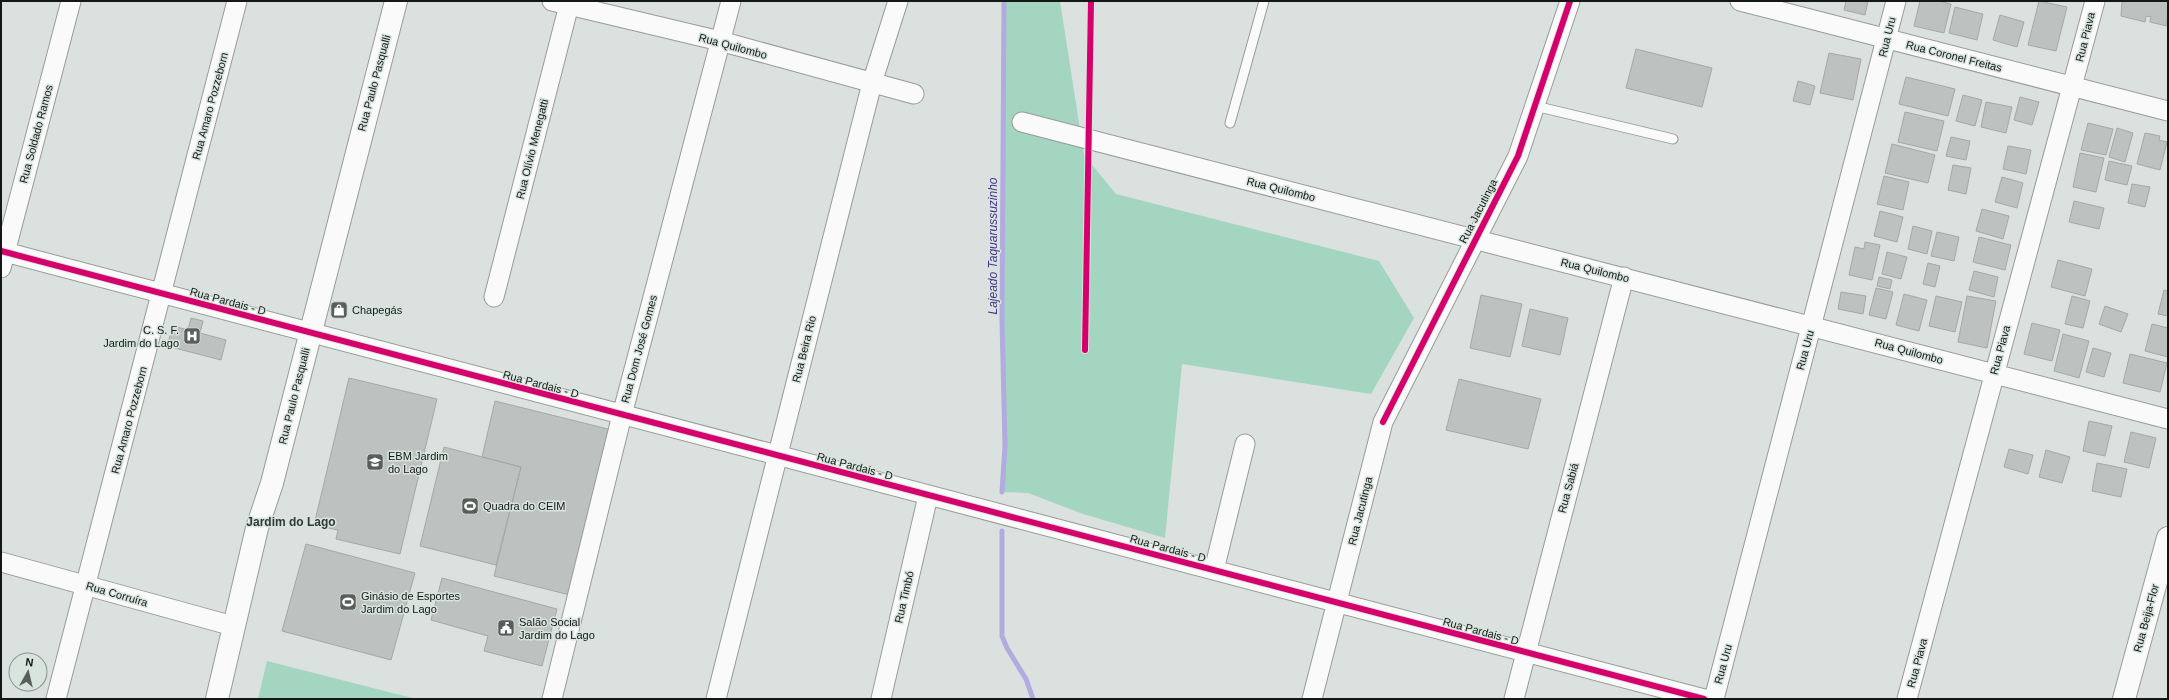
<svg xmlns="http://www.w3.org/2000/svg" width="2169" height="700" viewBox="0 0 2169 700" font-family="Arial,sans-serif">
<style>
.green{fill:#a4d5c0}
.lines{fill:none;stroke-linecap:round;stroke-linejoin:round}
.stream{stroke:#b2abdf;stroke-width:5}
.building{fill:#bdc2c0;stroke:#a4a8a6}
.service-casing{stroke:#979c99;stroke-width:11}
.minor-casing{stroke:#979c99;stroke-width:21}
.tertiary-casing{stroke:#979c99;stroke-width:24}
.service{stroke:#fafafa;stroke-width:9}
.minor{stroke:#fafafa;stroke-width:19}
.tertiary{stroke:#fafafa;stroke-width:22}
.cycleway-casing{stroke:#d8e4de;stroke-width:8}
.cycleway{stroke:#d6006c;stroke-width:6}
.labels{text-anchor:middle;dominant-baseline:central;stroke-width:3;stroke-linejoin:round;paint-order:stroke}
.street-label{font-size:11px;fill:#131715;stroke:#d8e4de}
.poi-label{font-size:11px;fill:#131715;stroke:#d8e4de;text-anchor:start}
.water-label{font-size:12px;font-style:italic;fill:#49328b;stroke:#d8e4de}
.neighbourhood-label{font-size:12px;font-weight:bold;fill:#303a35;stroke:#d8e4de}
</style>
<rect width="100%" height="100%" fill="#dbe1de"/>
<!-- green -->
<path class="green" d="M 1001,1 L 1060,1 L 1084,155 L 1116,194 L 1379,261 L 1414,318 L 1371,394 L 1182,364 L 1165,538 L 1083,514 L 1028,493 L 1002,492 L 1005,446 L 1002,320 L 1004,9 Z
M 267,661 L 416,699 L 258,699 Z"/>
<g class="lines">
<!-- stream -->
<path class="stream" d="M 1002,492 L 1005,446 L 1002,320 L 1004,1
M 1002,531 L 1002,636 L 1007,648 L 1026,679 L 1033,699"/>
</g>
<!-- building -->
<path class="building" d="M 1846,1 L 1868,1 L 1865,15 L 1844,10 Z
M 1920,1 L 1939,1 L 1951,4 L 1944,33 L 1914,26 Z
M 2039,1 L 2067,7 L 2056,51 L 2028,45 Z
M 2122,1 L 2168,1 L 2167,26 L 2150,22 L 2151,17 L 2146,16 L 2145,22 L 2121,16 Z
M 1955,7 L 1983,14 L 1977,40 L 1949,33 Z
M 2000,15 L 2024,22 L 2017,47 L 1993,40 Z
M 1636,49 L 1712,68 L 1702,107 L 1626,88 Z
M 1829,53 L 1861,59 L 1853,100 L 1820,93 Z
M 1906,77 L 1955,89 L 1948,116 L 1899,104 Z
M 1798,81 L 1815,86 L 1810,105 L 1793,101 Z
M 1963,95 L 1982,100 L 1975,126 L 1956,121 Z
M 2020,97 L 2039,102 L 2032,125 L 2014,120 Z
M 1986,102 L 2012,107 L 2006,133 L 1981,127 Z
M 1905,112 L 1944,121 L 1937,151 L 1898,142 Z
M 2088,123 L 2113,129 L 2106,155 L 2081,150 Z
M 2117,128 L 2133,133 L 2125,162 L 2109,157 Z
M 2145,133 L 2160,136 L 2159,140 L 2167,142 L 2160,170 L 2137,164 Z
M 1951,137 L 1970,141 L 1966,160 L 1946,156 Z
M 1892,144 L 1935,155 L 1928,183 L 1885,173 Z
M 2008,146 L 2031,150 L 2026,174 L 2003,169 Z
M 2080,153 L 2104,158 L 2096,192 L 2073,187 Z
M 2109,161 L 2132,166 L 2127,185 L 2105,180 Z
M 1953,165 L 1971,168 L 1966,194 L 1948,190 Z
M 1884,176 L 1909,182 L 1903,210 L 1877,204 Z
M 2002,177 L 2023,183 L 2017,208 L 1995,202 Z
M 2132,184 L 2150,187 L 2145,207 L 2128,203 Z
M 2074,201 L 2104,208 L 2099,229 L 2069,222 Z
M 1982,209 L 2009,216 L 2003,239 L 1976,231 Z
M 1880,211 L 1903,217 L 1897,242 L 1874,236 Z
M 1913,226 L 1932,231 L 1927,254 L 1908,249 Z
M 1937,232 L 1959,237 L 1954,261 L 1931,256 Z
M 1979,237 L 2011,245 L 2005,270 L 1973,262 Z
M 1865,242 L 1880,245 L 1872,280 L 1849,275 L 1855,247 L 1864,249 Z
M 1887,252 L 1907,257 L 1901,279 L 1882,274 Z
M 2058,260 L 2092,269 L 2085,296 L 2051,287 Z
M 1928,263 L 1940,266 L 1935,287 L 1923,284 Z
M 1974,271 L 1998,277 L 1994,297 L 1969,290 Z
M 1879,277 L 1892,280 L 1890,289 L 1877,286 Z
M 1876,288 L 1893,292 L 1886,319 L 1869,315 Z
M 2164,290 L 2168,291 L 2168,316 L 2158,314 Z
M 1841,292 L 1866,296 L 1863,314 L 1838,309 Z
M 1904,294 L 1927,300 L 1919,331 L 1896,325 Z
M 1481,295 L 1522,304 L 1510,357 L 1470,348 Z
M 1936,296 L 1962,302 L 1955,332 L 1929,326 Z
M 1967,296 L 1996,301 L 1987,348 L 1958,342 Z
M 2072,296 L 2090,301 L 2083,328 L 2065,324 Z
M 2105,306 L 2128,314 L 2121,332 L 2099,324 Z
M 1530,309 L 1568,318 L 1560,355 L 1522,346 Z
M 191,318 L 203,321 L 200,333 L 226,340 L 221,360 L 167,346 L 173,326 L 188,330 Z
M 2032,323 L 2060,330 L 2052,361 L 2024,354 Z
M 2152,324 L 2168,328 L 2168,357 L 2145,351 Z
M 2063,334 L 2089,341 L 2079,378 L 2054,371 Z
M 2093,348 L 2111,353 L 2104,377 L 2086,372 Z
M 2130,354 L 2167,363 L 2160,392 L 2123,383 Z
M 349,378 L 437,399 L 400,554 L 336,539 L 338,530 L 314,525 Z
M 1459,379 L 1541,399 L 1528,449 L 1446,430 Z
M 495,401 L 612,430 L 570,595 L 494,576 L 521,467 L 482,457 Z
M 2089,421 L 2112,426 L 2105,456 L 2083,451 Z
M 2131,432 L 2156,438 L 2149,468 L 2124,462 Z
M 444,447 L 521,467 L 496,565 L 420,546 Z
M 2009,449 L 2033,455 L 2028,474 L 2004,467 Z
M 2046,450 L 2070,457 L 2062,483 L 2039,477 Z
M 2097,463 L 2127,469 L 2121,497 L 2092,491 Z
M 306,544 L 415,573 L 391,660 L 282,631 Z
M 442,578 L 557,609 L 542,666 L 484,651 L 488,636 L 431,620 Z"/>
<g class="lines">
<defs>
<path id="service" d="M 1535,106 L 1673,139
M 1230,123 L 1264,1"/>
<path id="minor" d="M 552,1 L 720,41 L 914,94
M 1740,1 L 2168,111
M 1022,122 L 2168,419
M 1,251 L 1704,699
M 1,268 L 71,1
M 494,297 L 570,1
M 1,562 L 233,626
M 1214,570 L 1245,444
M 56,699 L 237,1
M 552,699 L 622,415 L 731,1
M 716,699 L 872,83 L 898,1
M 881,699 L 928,496
M 1312,699 L 1383,422 L 1518,156 L 1570,1
M 1514,699 L 1624,277
M 1714,699 L 1896,1
M 1907,699 L 2095,1"/>
<path id="tertiary" d="M 217,699 L 257,528 L 272,483 L 396,1
M 2124,699 L 2168,538"/>
</defs>
<!-- service casing -->
<use href="#service" class="service-casing"/>
<!-- minor casing -->
<use href="#minor" class="minor-casing"/>
<!-- tertiary casing -->
<use href="#tertiary" class="tertiary-casing"/>
<!-- service -->
<use href="#service" class="service"/>
<!-- minor -->
<use href="#minor" class="minor"/>
<!-- tertiary -->
<use href="#tertiary" class="tertiary"/>
<defs>
<path id="cycleway" d="M 1,251 L 1704,699
M 1085,350 L 1091,1
M 1383,422 L 1518,156 L 1570,1"/>
</defs>
<!-- cycleway casing -->
<use href="#cycleway" class="cycleway-casing"/>
<!-- cycleway -->
<use href="#cycleway" class="cycleway"/>
</g>
<!-- icons -->
<defs>
<symbol id="shop-square" viewBox="-11 -11 22 22"><rect x="-9" y="-9" width="18" height="18" rx="4" fill="#595e5b" stroke="#d8e4de"/><path d="M-5-2.5h2.3a2.7 3.5 0 0 1 5.4 0H5L5.5 6h-11ZM-1.5-2.5h3a1.5 2.3 0 0 0-3 0Z" fill="#fff"/></symbol>
<symbol id="hospital-square" viewBox="-11 -11 22 22"><rect x="-9" y="-9" width="18" height="18" rx="4" fill="#595e5b" stroke="#d8e4de"/><path d="M-5-5h3v3.5h4V-5h3V5h-3V1.5h-4V5h-3Z" fill="#fff"/></symbol>
<symbol id="school-square" viewBox="-11 -11 22 22"><rect x="-9" y="-9" width="18" height="18" rx="4" fill="#595e5b" stroke="#d8e4de"/><path d="M0-5L7-2L0 1L-7-2ZM-4 1L0 2.5L4 1V4Q0 6-4 4Z" fill="#fff"/></symbol>
<symbol id="stadium-square" viewBox="-11 -11 22 22"><rect x="-9" y="-9" width="18" height="18" rx="4" fill="#595e5b" stroke="#d8e4de"/><path d="M0-5a6.5 5 0 1 0 0 10a6.5 5 0 1 0 0-10ZM-3.5-1.8h7v3.6h-7Z" fill="#fff"/></symbol>
<symbol id="civic-square" viewBox="-11 -11 22 22"><rect x="-9" y="-9" width="18" height="18" rx="4" fill="#595e5b" stroke="#d8e4de"/><path d="M-.6-6.5H3V-4.5H.6V-3L4-1V1h2V6H-6V1h2V-1L-.6-3ZM-1.2 2.5V6h2.4V2.5Z" fill="#fff"/></symbol>
</defs>
<g fill-rule="evenodd">
<use href="#shop-square" x="329" y="300" width="20" height="20"/>
<use href="#hospital-square" x="182" y="326" width="20" height="20"/>
<use href="#school-square" x="365" y="452" width="20" height="20"/>
<use href="#stadium-square" x="460" y="496" width="20" height="20"/>
<use href="#stadium-square" x="338" y="592" width="20" height="20"/>
<use href="#civic-square" x="496" y="618" width="20" height="20"/>
</g>
<g class="labels">
<!-- street labels -->
<g class="street-label">
<text transform="translate(1887 37) rotate(-76)">Rua Uru</text>
<text transform="translate(2085 37) rotate(-76)">Rua Piava</text>
<text transform="translate(733 46) rotate(15)">Rua Quilombo</text>
<text transform="translate(1954 56) rotate(14)">Rua Coronel Freitas</text>
<text transform="translate(374 83) rotate(-75)">Rua Paulo Pasqualli</text>
<text transform="translate(210 106) rotate(-75)">Rua Amaro Pozzeborn</text>
<text transform="translate(36 134) rotate(-75)">Rua Soldado Ramos</text>
<text transform="translate(532 149) rotate(-76)">Rua Olívio Menegatti</text>
<text transform="translate(1281 189) rotate(14)">Rua Quilombo</text>
<text transform="translate(1478 211) rotate(-63)">Rua Jacutinga</text>
<text transform="translate(1595 270) rotate(14)">Rua Quilombo</text>
<text transform="translate(228 301) rotate(15)">Rua Pardais - D</text>
<text transform="translate(639 349) rotate(-75)">Rua Dom José Gomes</text>
<text transform="translate(804 349) rotate(-76)">Rua Beira Rio</text>
<text transform="translate(1805 350) rotate(-75)">Rua Uru</text>
<text transform="translate(2000 350) rotate(-75)">Rua Piava</text>
<text transform="translate(1909 351) rotate(15)">Rua Quilombo</text>
<text transform="translate(541 384) rotate(15)">Rua Pardais - D</text>
<text transform="translate(294 396) rotate(-76)">Rua Paulo Pasqualli</text>
<text transform="translate(129 420) rotate(-75)">Rua Amaro Pozzeborn</text>
<text transform="translate(855 466) rotate(15)">Rua Pardais - D</text>
<text transform="translate(1568 488) rotate(-75)">Rua Sabiá</text>
<text transform="translate(1360 511) rotate(-76)">Rua Jacutinga</text>
<text transform="translate(1168 548) rotate(15)">Rua Pardais - D</text>
<text transform="translate(117 594) rotate(16)">Rua Corruíra</text>
<text transform="translate(904 597) rotate(-77)">Rua Timbó</text>
<text transform="translate(2146 618) rotate(-75)">Rua Beija-Flor</text>
<text transform="translate(1481 631) rotate(15)">Rua Pardais - D</text>
<text transform="translate(1917 663) rotate(-75)">Rua Piava</text>
<text transform="translate(1723 664) rotate(-75)">Rua Uru</text>
</g>
<!-- poi labels -->
<g class="poi-label">
<text x="352" y="310">Chapegás</text>
<text x="179" y="330" text-anchor="end">C. S. F.<tspan x="179" dy="13">Jardim do Lago</tspan></text>
<text x="388" y="456">EBM Jardim<tspan x="388" dy="13">do Lago</tspan></text>
<text x="483" y="506">Quadra do CEIM</text>
<text x="361" y="596">Ginásio de Esportes<tspan x="361" dy="13">Jardim do Lago</tspan></text>
<text x="519" y="622">Salão Social<tspan x="519" dy="13">Jardim do Lago</tspan></text>
</g>
<!-- water labels -->
<g class="water-label">
<text transform="translate(993 246) rotate(-90)">Lajeado Taquarussuzinho</text>
</g>
<!-- neighbourhood labels -->
<g class="neighbourhood-label">
<text x="291" y="522">Jardim do Lago</text>
</g>
</g>
<!-- border -->
<rect width="2169" height="700" fill="none" stroke="#131715" stroke-width="4"/>
<!-- north arrow -->
<g transform="translate(28 672) rotate(8)"><circle r="19" fill="#d8e4de" stroke="#89928e"/>
<path d="M0-3L7 15L0 10L-7 15Z" fill="#595e5b"/>
<text y="-6" font-size="11" font-weight="bold" text-anchor="middle" fill="#131715">N</text>
</g>
</svg>
